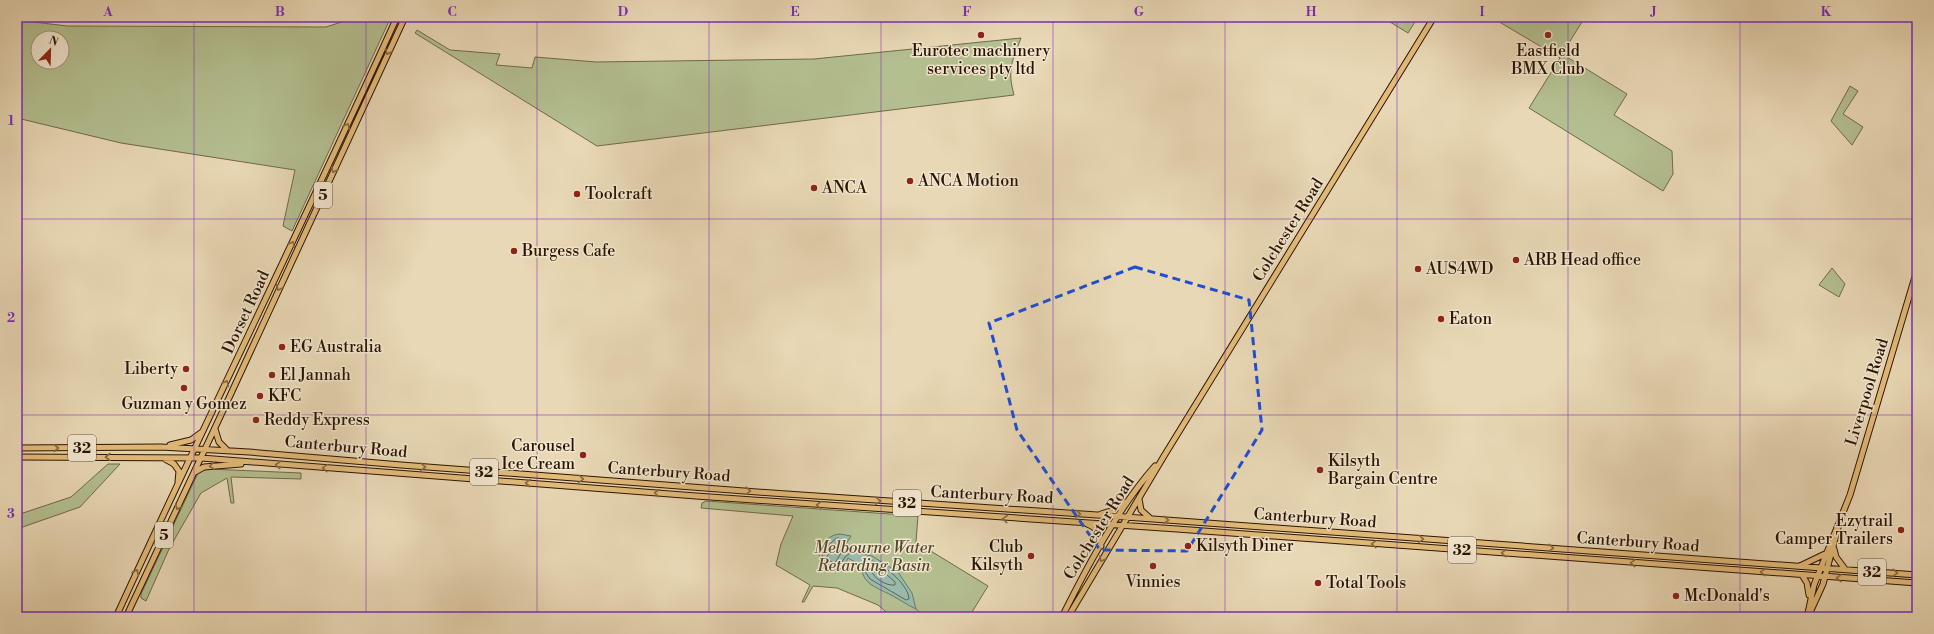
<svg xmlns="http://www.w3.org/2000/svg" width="1934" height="634" viewBox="0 0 1934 634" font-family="'Libre Bodoni',serif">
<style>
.green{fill:#b4bf90;stroke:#706948;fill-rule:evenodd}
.water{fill:#97baab;stroke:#6c7767}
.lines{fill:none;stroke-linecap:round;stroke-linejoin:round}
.shore{stroke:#616656;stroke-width:1}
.stream{stroke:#6c7767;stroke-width:1}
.major-casing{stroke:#2b1300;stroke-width:7}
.major{stroke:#e4bc7a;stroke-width:5}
.oneway{stroke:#88683d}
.marked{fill:none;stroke:#1d4ed8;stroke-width:3;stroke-dasharray:8 5;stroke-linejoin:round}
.grid{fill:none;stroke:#7b2cbf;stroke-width:1;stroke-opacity:0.55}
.poi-dot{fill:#8f2418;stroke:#f1e6cf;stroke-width:1.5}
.labels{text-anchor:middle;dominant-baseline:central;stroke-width:3;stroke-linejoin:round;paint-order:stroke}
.shield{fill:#f1e6cf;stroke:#66523e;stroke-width:1}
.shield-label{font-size:15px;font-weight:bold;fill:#2b1300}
.poi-label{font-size:16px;fill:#2b1300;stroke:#f1e6cf;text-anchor:start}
.street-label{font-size:16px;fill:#2b1300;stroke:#f1e6cf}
.park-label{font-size:16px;font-style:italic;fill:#54472b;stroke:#f1e6cf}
.neatline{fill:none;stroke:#7b2cbf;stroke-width:1.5}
.grid-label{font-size:13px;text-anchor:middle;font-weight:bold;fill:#7b2cbf}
</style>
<rect width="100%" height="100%" fill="#e9d8b5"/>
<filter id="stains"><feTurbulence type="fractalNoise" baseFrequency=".005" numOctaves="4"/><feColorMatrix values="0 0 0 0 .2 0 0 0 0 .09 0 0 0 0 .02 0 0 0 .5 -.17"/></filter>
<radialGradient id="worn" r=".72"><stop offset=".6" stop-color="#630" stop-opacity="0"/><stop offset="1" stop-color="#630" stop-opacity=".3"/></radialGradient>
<!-- green -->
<path class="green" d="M 357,17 L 385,17 L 390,19 L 292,231 L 283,226 L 295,170 L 121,143 L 17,118 L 17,20 L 67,26 L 326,27 ZM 38,38 L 62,38 L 62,62 L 38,62 Z
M 1382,17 L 1418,17 L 1408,33 Z
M 1491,17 L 1585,17 L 1562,54 L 1627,94 L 1614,115 L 1672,151 L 1673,174 L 1663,191 L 1529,108 L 1560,58 Z
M 417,30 L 450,50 L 500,54 L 496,65 L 532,68 L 535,57 L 596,62 L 814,59 L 1021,38 C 1012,62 1007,69 1014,95 L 597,146 L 415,33 Z
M 1850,86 L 1858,91 L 1843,114 L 1863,127 L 1852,145 L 1831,121 Z
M 1832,268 L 1845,284 L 1839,297 L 1819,285 Z
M 108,464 L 120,464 L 80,507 L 17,529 L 17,515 L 71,497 Z
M 209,469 L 301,473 L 301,479 L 231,477 L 234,503 L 231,503 L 227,478 L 201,493 L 169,549 L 146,601 L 141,598 L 141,594 L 199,471 Z
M 706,501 L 918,516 L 916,542 L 988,586 L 972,612 L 973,617 L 892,617 L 878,605 L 837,588 L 813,586 L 804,602 L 802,602 L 810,585 L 776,565 L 781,544 L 793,516 L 701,508 L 702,503 Z"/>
<!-- water -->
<path class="water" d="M 840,534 L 851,536 L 846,544 L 863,554 L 872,556 L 898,572 L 912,593 L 916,609 C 907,605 899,599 891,595 C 878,588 861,584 862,566 L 848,558 L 842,570 C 810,580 814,536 840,534 Z"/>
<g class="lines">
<!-- shore -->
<path class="shore" d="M 837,538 L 842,539 L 843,546 L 850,553 L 845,557 L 839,567 L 835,568 L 824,562 L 822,556 L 830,544 Z
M 835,546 L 837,546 L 841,553 L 835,563 L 830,561 L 827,557 Z
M 863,559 C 878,558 909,584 909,599 L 906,600 L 870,579 L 866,573 L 866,566 Z
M 872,568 L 886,574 L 895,582 L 895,585 C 886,586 875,579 871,571 Z"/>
<!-- stream -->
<path class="stream" d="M 916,609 L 925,617"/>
<defs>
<path id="major" d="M 215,429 L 219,442 L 227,450
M 170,445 L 191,440 L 202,432
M 17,448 L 161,447 L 249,452 L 401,465 L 772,493 L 1112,516 L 1917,575
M 17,457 L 201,458 L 696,496 L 1177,529 L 1917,583
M 165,459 L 174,464 L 179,471 L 178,482
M 195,472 L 204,467 L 241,464
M 1139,499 L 1141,510 L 1150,518
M 1101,514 L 1114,510 L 1126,502
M 1087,524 C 1098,528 1100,535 1101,546
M 1834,549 L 1836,557 L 1845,569
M 1800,566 L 1825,554
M 1802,575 L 1807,583 L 1809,595
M 1808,613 L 1814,585 L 1838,525
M 116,617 C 208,416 306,218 397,17
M 126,617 L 228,400 L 405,17
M 1062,617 C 1087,567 1118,508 1155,466
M 1068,617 L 1164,456 L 1434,17
M 1808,617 L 1823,584 L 1840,520 L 1850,495 L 1917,270"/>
</defs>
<!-- major casing -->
<use href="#major" class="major-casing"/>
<!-- major -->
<use href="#major" class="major"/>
</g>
<!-- one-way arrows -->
<defs><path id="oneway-chevron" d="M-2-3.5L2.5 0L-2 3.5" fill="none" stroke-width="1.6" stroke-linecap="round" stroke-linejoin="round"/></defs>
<g class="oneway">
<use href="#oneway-chevron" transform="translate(388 52) rotate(115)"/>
<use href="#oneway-chevron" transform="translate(347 126) rotate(-65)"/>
<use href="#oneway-chevron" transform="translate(334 170) rotate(115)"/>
<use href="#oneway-chevron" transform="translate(292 244) rotate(-65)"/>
<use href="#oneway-chevron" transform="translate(279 288) rotate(114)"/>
<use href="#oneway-chevron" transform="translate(226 383) rotate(-63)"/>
<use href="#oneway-chevron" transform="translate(56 448)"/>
<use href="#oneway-chevron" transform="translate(108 457) rotate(-180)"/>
<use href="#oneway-chevron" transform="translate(278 465) rotate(-175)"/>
<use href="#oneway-chevron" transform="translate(212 466) rotate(175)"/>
<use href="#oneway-chevron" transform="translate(423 467) rotate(4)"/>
<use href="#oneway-chevron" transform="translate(325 468) rotate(-176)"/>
<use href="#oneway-chevron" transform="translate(581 479) rotate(4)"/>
<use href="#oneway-chevron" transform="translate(528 483) rotate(-176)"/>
<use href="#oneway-chevron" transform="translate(748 491) rotate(4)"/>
<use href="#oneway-chevron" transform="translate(657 493) rotate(-175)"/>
<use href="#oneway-chevron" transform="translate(878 501) rotate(4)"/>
<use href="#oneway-chevron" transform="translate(819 505) rotate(-176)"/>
<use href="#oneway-chevron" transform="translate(178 507) rotate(116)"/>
<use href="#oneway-chevron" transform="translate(1078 514) rotate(4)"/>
<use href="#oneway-chevron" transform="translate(1005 519) rotate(-176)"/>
<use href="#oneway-chevron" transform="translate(1166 520) rotate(4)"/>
<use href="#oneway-chevron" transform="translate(1421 539) rotate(4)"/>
<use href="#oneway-chevron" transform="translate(1374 544) rotate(-176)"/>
<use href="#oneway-chevron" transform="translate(1551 548) rotate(4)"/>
<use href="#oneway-chevron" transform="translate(1504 553) rotate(-176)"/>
<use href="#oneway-chevron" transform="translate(1102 559) rotate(120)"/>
<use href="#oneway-chevron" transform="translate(1633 563) rotate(-176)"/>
<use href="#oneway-chevron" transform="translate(136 572) rotate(-66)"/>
<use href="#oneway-chevron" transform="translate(1763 572) rotate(-176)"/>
<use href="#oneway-chevron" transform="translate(1895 573) rotate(4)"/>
<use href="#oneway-chevron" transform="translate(1839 578) rotate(-176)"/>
</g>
<!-- marked area -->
<path class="marked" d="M 1135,267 L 1249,300 L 1262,430 L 1187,551 L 1100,550 L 1017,430 L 989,323 Z"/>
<!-- grid -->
<path class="grid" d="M 194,17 L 194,617M 366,17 L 366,617M 537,17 L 537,617M 709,17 L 709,617M 881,17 L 881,617M 1053,17 L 1053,617M 1225,17 L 1225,617M 1397,17 L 1397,617M 1568,17 L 1568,617M 1740,17 L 1740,617M 17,219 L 1917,219M 17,415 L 1917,415"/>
<!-- markers -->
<g class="poi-dot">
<circle cx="981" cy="35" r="4"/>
<circle cx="1548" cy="35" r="4"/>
<circle cx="910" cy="181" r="4"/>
<circle cx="814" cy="188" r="4"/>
<circle cx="577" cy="194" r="4"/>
<circle cx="514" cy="251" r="4"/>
<circle cx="1516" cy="260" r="4"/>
<circle cx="1418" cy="269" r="4"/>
<circle cx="1441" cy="319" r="4"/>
<circle cx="282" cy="347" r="4"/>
<circle cx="186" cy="369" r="4"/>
<circle cx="272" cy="375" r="4"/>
<circle cx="184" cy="388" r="4"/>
<circle cx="260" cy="396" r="4"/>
<circle cx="256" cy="420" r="4"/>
<circle cx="583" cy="455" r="4"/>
<circle cx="1320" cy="470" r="4"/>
<circle cx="1901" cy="530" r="4"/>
<circle cx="1188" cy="546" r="4"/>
<circle cx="1031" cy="556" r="4"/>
<circle cx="1153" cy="566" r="4"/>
<circle cx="1318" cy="583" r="4"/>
<circle cx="1676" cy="596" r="4"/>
</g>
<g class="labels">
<!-- shield labels -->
<g class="shield">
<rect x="314" y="182" width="18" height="26" rx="3"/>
<rect x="68" y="435" width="28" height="26" rx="3"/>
<rect x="470" y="459" width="28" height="26" rx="3"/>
<rect x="893" y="490" width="28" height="26" rx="3"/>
<rect x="155" y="522" width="18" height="26" rx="3"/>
<rect x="1448" y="537" width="28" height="26" rx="3"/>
<rect x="1858" y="559" width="28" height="26" rx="3"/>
</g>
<g class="shield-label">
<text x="323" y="195">5</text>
<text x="82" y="448">32</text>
<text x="484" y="472">32</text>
<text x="907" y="503">32</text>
<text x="164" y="535">5</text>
<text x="1462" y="550">32</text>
<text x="1872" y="572">32</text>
</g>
<!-- poi labels -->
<g class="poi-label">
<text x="981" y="51" text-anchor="middle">Eurotec machinery<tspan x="981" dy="18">services pty ltd</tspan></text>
<text x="1548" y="51" text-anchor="middle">Eastfield<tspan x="1548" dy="18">BMX Club</tspan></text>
<text x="918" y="181">ANCA Motion</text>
<text x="822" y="188">ANCA</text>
<text x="585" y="194">Toolcraft</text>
<text x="522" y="251">Burgess Cafe</text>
<text x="1524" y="260">ARB Head office</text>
<text x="1426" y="269">AUS4WD</text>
<text x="1449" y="319">Eaton</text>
<text x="290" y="347">EG Australia</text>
<text x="178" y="369" text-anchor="end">Liberty</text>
<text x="280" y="375">El Jannah</text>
<text x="268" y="396">KFC</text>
<text x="184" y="404" text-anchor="middle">Guzman y Gomez</text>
<text x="264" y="420">Reddy Express</text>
<text x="575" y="446" text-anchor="end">Carousel<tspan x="575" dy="18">Ice Cream</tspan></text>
<text x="1328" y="461">Kilsyth<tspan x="1328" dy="18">Bargain Centre</tspan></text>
<text x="1893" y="521" text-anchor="end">Ezytrail<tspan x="1893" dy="18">Camper Trailers</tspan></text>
<text x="1196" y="546">Kilsyth Diner</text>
<text x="1023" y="547" text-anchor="end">Club<tspan x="1023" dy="18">Kilsyth</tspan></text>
<text x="1153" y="582" text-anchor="middle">Vinnies</text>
<text x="1326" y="583">Total Tools</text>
<text x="1684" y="596">McDonald's</text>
</g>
<!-- street labels -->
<g class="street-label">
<text transform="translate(1288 230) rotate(-58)">Colchester Road</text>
<text transform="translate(246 312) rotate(-65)">Dorset Road</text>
<text transform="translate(1867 392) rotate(-73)">Liverpool Road</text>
<text transform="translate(346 447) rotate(5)">Canterbury Road</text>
<text transform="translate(669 472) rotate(4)">Canterbury Road</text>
<text transform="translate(992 495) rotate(3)">Canterbury Road</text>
<text transform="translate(1315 518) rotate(4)">Canterbury Road</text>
<text transform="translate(1099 528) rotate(-58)">Colchester Road</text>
<text transform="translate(1638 542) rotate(4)">Canterbury Road</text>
</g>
<!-- park labels -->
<g class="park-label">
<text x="874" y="548">Melbourne Water<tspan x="874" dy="18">Retarding Basin</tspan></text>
</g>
</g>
<!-- margin -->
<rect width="1934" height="634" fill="none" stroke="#e9d8b5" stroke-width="44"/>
<!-- north arrow -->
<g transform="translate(50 50) rotate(23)"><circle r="19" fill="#f1e6cf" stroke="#a2927c"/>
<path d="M0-3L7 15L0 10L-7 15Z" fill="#8f2418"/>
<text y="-6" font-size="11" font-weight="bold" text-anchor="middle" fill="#2b1300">N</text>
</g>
<rect x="22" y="22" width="1890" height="590" class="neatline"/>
<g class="grid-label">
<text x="108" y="16">A</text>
<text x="280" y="16">B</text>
<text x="452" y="16">C</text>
<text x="623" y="16">D</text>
<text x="795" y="16">E</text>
<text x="967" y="16">F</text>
<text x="1139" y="16">G</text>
<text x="1311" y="16">H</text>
<text x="1482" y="16">I</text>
<text x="1654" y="16">J</text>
<text x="1826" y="16">K</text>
<text x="11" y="125">1</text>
<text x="11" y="322">2</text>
<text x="11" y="518">3</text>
</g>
<rect width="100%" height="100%" filter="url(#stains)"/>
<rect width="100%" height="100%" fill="url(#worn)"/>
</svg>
